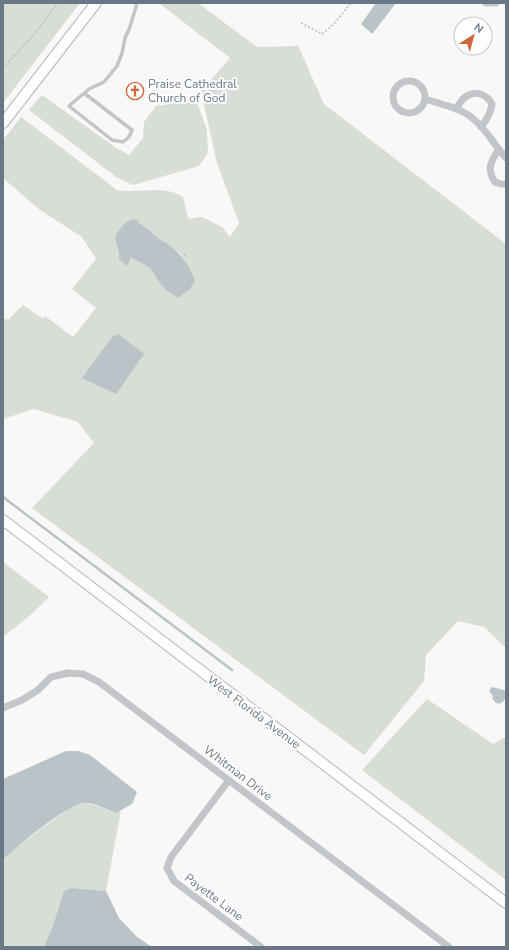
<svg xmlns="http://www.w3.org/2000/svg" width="509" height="950" viewBox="0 0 509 950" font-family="'Nunito Sans',sans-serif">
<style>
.green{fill:#d8ddd6;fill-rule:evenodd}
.water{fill:#bac3c7}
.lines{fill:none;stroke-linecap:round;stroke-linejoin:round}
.stream{stroke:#bac3c7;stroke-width:2.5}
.secondary-casing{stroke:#b2b7bc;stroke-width:12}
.path{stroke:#babdbf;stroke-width:1.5;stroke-dasharray:2 2;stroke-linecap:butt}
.lane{stroke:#c2c5c9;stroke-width:3.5}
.street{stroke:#c2c5c9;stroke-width:7}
.secondary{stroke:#fff;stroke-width:10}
.labels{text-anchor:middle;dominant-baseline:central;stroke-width:4;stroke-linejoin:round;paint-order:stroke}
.poi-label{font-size:12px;fill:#6a7784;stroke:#fff;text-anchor:start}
.street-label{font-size:12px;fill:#6a7784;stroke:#fff}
</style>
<rect width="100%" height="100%" fill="#f8f8f6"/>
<!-- green -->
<path class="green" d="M 3,3 L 80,3 L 3,103 Z
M 159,3 L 198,3 L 257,47 L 298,46 L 324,104 L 506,244 L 506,648 L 484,627 L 458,621 L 426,655 L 424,681 L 364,755 L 32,508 L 94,443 L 78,422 L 34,409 L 3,419 L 3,318 L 8,320 L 23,305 L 43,319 L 45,316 L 73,337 L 96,308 L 72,289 L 96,259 L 82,237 L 40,210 L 3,178 L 3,140 L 21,117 L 117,190 C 135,193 154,187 172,192 C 176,193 180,195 183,197 L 188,219 L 202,217 L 222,227 L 230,237 L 239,223 L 217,163 L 201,91 L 230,58 ZM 139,223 C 148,226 153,235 161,240 C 167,245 176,248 181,255 C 185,260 187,266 191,271 L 178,298 L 166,290 L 159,282 L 150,268 L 131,256 L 127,265 L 119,259 L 119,253 L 115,238 Z
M 42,95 L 115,147 L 129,155 L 143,138 L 144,122 L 157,105 L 165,105 L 180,96 L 196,100 L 207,130 L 208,153 L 199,166 L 133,185 L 116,177 L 29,110 Z
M 3,562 L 49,597 L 33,613 L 3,637 Z
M 427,699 L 493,744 L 506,737 L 506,880 L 362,770 Z
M 85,803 L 100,807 L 115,813 L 121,811 L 106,891 L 72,888 L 44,947 L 3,947 L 3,860 L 15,848 L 72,806 Z"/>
<!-- water -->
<path class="water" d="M 376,3 L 396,3 L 373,33 L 371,33 L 361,24 Z
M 133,219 L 137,220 L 139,223 C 146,226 152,233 158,238 C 162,241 166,242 169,245 C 181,253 190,267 195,280 L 190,289 L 178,298 L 166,290 L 159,282 L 150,268 L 131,257 L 127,266 L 119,259 L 119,253 L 115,238 C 118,230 124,222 133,219 Z
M 118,334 L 144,354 L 116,394 L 82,378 L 112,337 Z
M 492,687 L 504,690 L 506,693 C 506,699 503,705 496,703 L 492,698 L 493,696 L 489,691 Z
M 66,751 L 78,751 L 90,755 L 137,792 L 132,804 L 116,813 C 106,809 93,802 83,803 C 65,806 17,846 3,860 L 3,779 Z
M 72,888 L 106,891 L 119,918 L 137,937 L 152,947 L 44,947 L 53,926 L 64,891 Z"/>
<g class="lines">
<!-- stream -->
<path class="stream" d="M 3,497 L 232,670"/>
<defs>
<path id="secondary" d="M 3,123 L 96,3
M 3,520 L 506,903"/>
</defs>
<!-- secondary casing -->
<use href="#secondary" class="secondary-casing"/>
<!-- path -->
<path class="path" d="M 301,23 L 322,34 L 333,25 L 351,3
M 3,68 L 32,37 L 58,3
M 178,261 L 186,254"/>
<!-- lane -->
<path class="lane" d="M 84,93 L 132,130 L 129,137 L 123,142 L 112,140 L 69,106 L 89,89 L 104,82 L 117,66 L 122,53 L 125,38 L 130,27 L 137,3"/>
<!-- street -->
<path class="street" d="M 486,3 L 496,3
M393 97a16 16 0 1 1 32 0a16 16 0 1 1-32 0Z
M 425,99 C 440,104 458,107 471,117 C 486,128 494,145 506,158
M 456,109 C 458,106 461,101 463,99 C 473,89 486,93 492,104 C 491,113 486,120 481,127
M 499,149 C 491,161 486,169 495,182 L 501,184 L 506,184
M 3,708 L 22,700 L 38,690 L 51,677 L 68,673 L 83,674 L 99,682 L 449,947
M 229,780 L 171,857 L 167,868 L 174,881 L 261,947"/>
<!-- secondary -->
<use href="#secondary" class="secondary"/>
</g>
<!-- icons -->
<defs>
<symbol id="church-ring" viewBox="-11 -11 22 22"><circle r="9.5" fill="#fff" stroke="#d1683d" stroke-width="1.5"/><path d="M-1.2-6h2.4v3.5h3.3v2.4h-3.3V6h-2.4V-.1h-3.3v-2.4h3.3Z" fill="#d1683d"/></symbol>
</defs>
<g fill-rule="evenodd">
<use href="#church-ring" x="125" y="81" width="20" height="20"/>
</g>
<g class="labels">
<!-- poi labels -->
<g class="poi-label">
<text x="148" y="84">Praise Cathedral<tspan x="148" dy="14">Church of God</tspan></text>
</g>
<!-- street labels -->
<g class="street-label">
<text transform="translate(254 712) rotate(37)">West Florida Avenue</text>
<text transform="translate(238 773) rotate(37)">Whitman Drive</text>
<text transform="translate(214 897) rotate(37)">Payette Lane</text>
</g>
</g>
<!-- border -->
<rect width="509" height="950" fill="none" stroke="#6a7784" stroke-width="8"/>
<!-- north arrow -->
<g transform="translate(473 36) rotate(36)"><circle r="19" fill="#ffffff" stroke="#c3c9ce"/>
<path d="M0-3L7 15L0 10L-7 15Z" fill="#d1683d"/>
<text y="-6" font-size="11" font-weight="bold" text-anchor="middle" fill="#6a7784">N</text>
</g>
</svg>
